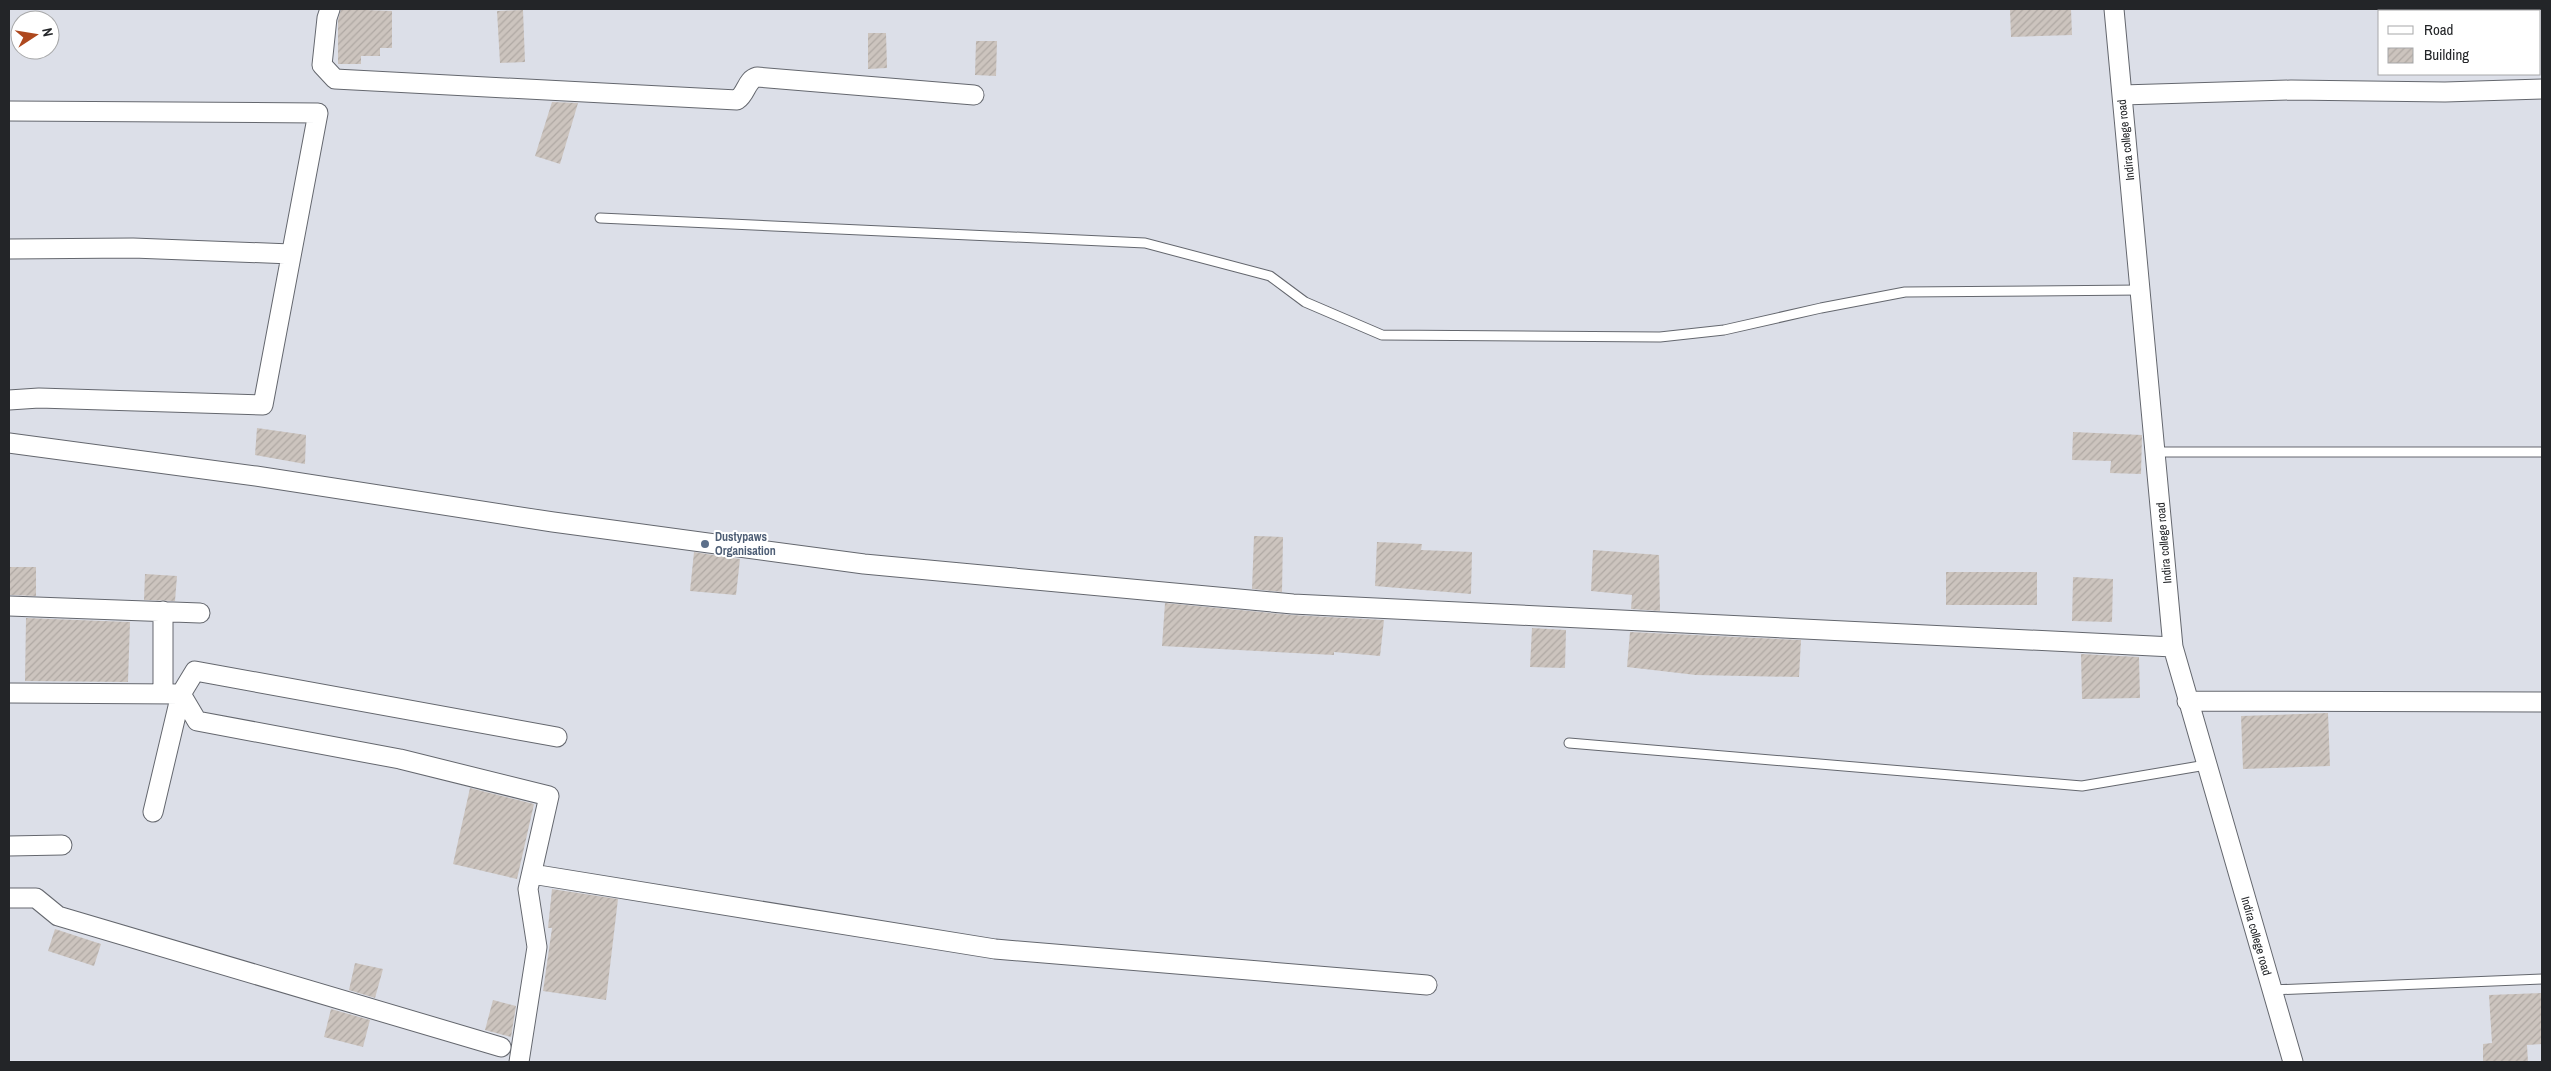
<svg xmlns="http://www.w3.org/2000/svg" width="2551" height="1071" viewBox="0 0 2551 1071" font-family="'Archivo Narrow',sans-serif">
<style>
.building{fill:url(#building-hatch)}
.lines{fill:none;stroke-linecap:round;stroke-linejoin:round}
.service-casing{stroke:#64676e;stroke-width:11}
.minor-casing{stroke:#64676e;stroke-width:21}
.service{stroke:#fff;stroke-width:9}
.minor{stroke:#fff;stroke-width:19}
.service-dot{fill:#5c6f8a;stroke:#fff;stroke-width:2}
.labels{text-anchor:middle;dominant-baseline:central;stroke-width:4;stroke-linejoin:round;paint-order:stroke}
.street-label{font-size:12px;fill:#232528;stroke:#fff}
.service-label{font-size:12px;font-weight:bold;fill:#4e5e75;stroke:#fff;text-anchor:start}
</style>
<defs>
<pattern id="building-hatch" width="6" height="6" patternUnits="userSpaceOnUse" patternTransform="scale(1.25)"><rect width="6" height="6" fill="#ccc4be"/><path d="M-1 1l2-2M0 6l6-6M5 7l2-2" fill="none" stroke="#afa8a3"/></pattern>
</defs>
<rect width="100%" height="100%" fill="#dcdfe8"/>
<!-- building -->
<path class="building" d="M 341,9 L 392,11 L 392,48 L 380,48 L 380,56 L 361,56 L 361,64 L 338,64 L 338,20 Z
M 2010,9 L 2071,9 L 2072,35 L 2011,37 Z
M 523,10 L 525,62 L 500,63 L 497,11 Z
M 868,33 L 886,33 L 887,68 L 868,69 Z
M 976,41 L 997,41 L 996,76 L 975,75 Z
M 552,102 L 578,103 L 560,164 L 535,156 Z
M 257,428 L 306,435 L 305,464 L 255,455 Z
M 2073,432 L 2142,435 L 2141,474 L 2110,473 L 2111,461 L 2072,460 Z
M 1254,536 L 1283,537 L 1282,592 L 1252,589 Z
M 1377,542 L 1422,544 L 1421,550 L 1472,552 L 1471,594 L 1375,586 Z
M 1593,550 L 1659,555 L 1660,611 L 1631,609 L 1632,595 L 1591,591 Z
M 694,552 L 740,559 L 736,595 L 690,591 Z
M 9,567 L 36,567 L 36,596 L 9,595 Z
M 1946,572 L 2037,572 L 2037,605 L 1946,605 Z
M 145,574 L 177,576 L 175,601 L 144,600 Z
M 2073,577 L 2113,579 L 2112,622 L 2072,621 Z
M 1165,603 L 1292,615 L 1384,620 L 1380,656 L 1334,652 L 1334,655 L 1162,646 Z
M 26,618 L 130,622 L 128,682 L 25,681 Z
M 1532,628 L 1566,630 L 1565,668 L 1530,667 Z
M 1630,632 L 1801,640 L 1799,677 L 1696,675 L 1627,667 Z
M 2081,654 L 2139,657 L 2140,698 L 2082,699 Z
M 2328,713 L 2330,766 L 2243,769 L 2241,716 Z
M 470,788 L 534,804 L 517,879 L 453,864 Z
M 552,889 L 618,899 L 606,1000 L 543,991 L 552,928 L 548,928 Z
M 55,929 L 101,944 L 94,966 L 48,951 Z
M 355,963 L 383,969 L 375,998 L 349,990 Z
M 2542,993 L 2542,1044 L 2527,1045 L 2528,1062 L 2483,1062 L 2483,1044 L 2492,1043 L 2489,995 Z
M 493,1000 L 516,1006 L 511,1037 L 485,1030 Z
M 331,1009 L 370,1020 L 363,1047 L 324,1037 Z"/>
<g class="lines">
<defs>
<path id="service" d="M 600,218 L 1145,243 L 1270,276 L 1305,302 L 1382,335 L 1660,337 L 1724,330 L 1821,308 L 1905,292 L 2141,290
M 2156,452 L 2542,452
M 1569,743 L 2082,786 L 2206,765
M 2272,990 L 2542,979"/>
<path id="minor" d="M 330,9 L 327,18 L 322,65 L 335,79 L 737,100 C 747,93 746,80 757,77 L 974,95
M 2114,9 L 2173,647 L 2293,1062
M 2122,95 L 2291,90 L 2445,92 L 2542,89
M 9,111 L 318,113 L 263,405 L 39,398 L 9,400
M 9,249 L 133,248 L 291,254
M 9,443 L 256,476 L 553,522 L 864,564 L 1293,604 L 2173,647
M 9,606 L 200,613
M 9,693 L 181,694 L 195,671 L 557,737
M 163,694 L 163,611
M 181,694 L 197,721 L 400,759 L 549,796 L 528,889 L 537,947 L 519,1062
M 2187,701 L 2542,702
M 153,812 L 181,694
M 9,846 L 62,845
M 532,874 L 995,949 L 1427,985
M 9,898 L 36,898 L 58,916 L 501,1047"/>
</defs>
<!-- service casing -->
<use href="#service" class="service-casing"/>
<!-- minor casing -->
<use href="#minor" class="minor-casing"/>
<!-- service -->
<use href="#service" class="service"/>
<!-- minor -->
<use href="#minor" class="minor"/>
</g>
<!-- markers -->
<circle class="service-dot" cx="705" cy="544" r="5"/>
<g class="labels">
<!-- street labels -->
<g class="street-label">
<text transform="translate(2126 140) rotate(-96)">Indira college road</text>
<text transform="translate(2164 543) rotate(-95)">Indira college road</text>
<text transform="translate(2256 936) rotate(74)">Indira college road</text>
</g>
<!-- service labels -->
<g class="service-label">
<text x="715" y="537">Dustypaws<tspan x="715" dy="14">Organisation</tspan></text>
</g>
</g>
<!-- border -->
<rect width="2551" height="1071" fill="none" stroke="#232528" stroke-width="20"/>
<!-- legend -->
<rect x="2378" y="10" width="162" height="65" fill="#ffffff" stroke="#a7a8a9"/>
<rect x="2388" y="26" width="25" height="8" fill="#ffffff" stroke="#a7a8a9"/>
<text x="2424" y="35" font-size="15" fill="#232528">Road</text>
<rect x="2388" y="48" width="25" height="15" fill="url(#building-hatch)" stroke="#a7a8a9"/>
<text x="2424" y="60" font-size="15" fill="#232528">Building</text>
<!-- north arrow -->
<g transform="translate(35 35) rotate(78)"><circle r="24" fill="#ffffff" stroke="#a7a8a9"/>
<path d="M0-4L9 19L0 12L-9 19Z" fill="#ae481e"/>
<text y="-8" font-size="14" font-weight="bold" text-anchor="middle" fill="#232528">N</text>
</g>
</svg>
